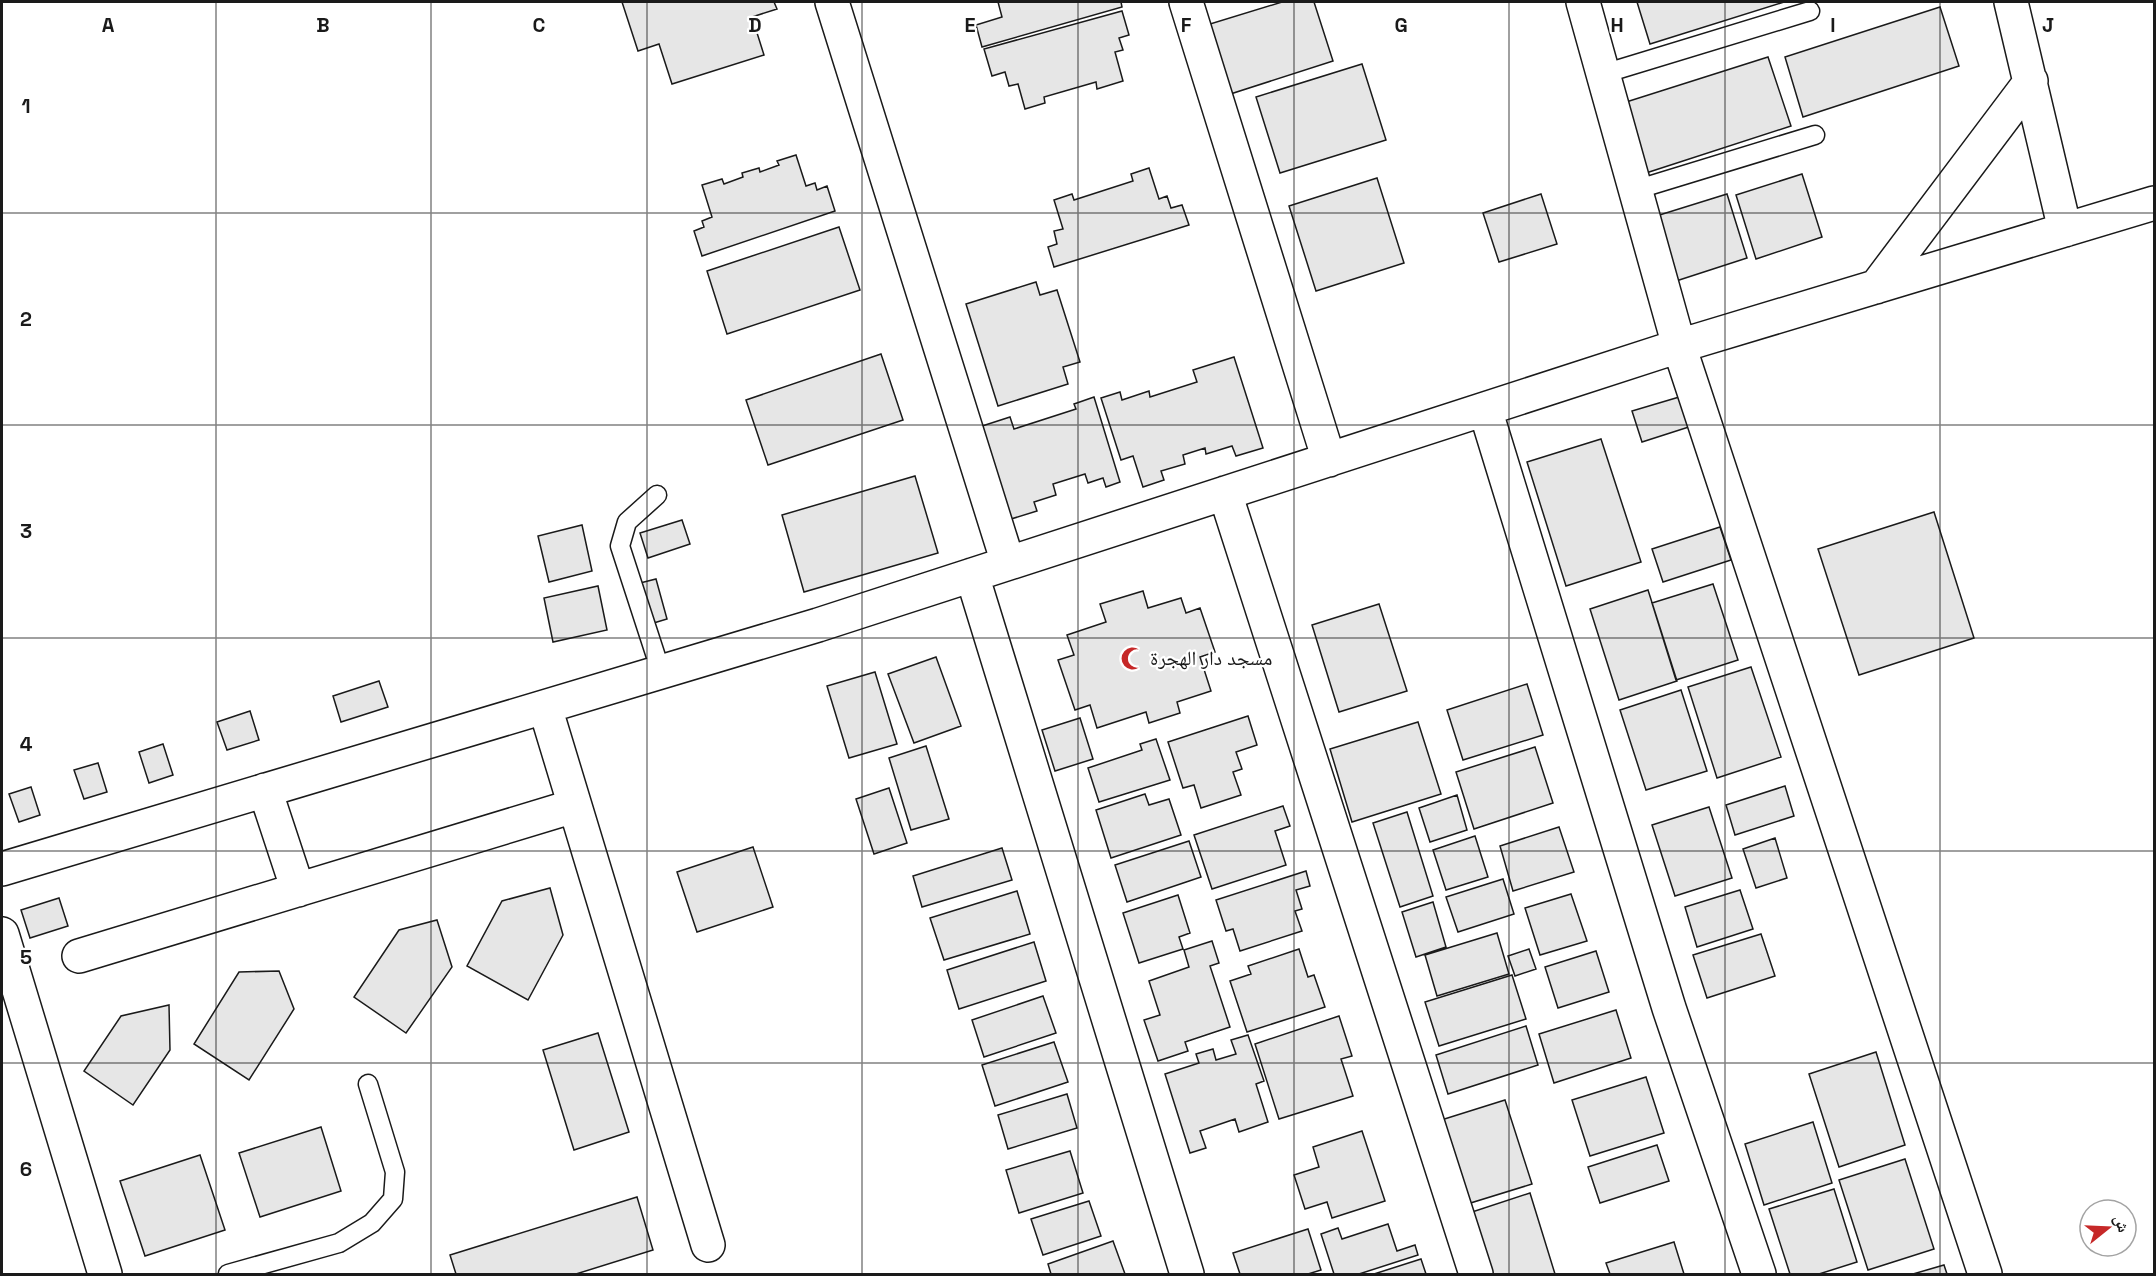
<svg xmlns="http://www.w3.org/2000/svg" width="2156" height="1276" viewBox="0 0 2156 1276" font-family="'Space Grotesk','Noto Naskh Arabic',sans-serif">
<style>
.building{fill:#e6e6e6;stroke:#1a1a1a;stroke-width:1.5}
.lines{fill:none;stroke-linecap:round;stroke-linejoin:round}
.service-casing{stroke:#1a1a1a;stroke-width:21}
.minor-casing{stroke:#1a1a1a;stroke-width:36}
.service{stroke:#fff;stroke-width:18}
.minor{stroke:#fff;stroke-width:33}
.grid{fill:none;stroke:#1a1a1a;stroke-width:1.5;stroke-opacity:0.55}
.labels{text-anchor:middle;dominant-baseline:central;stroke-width:4.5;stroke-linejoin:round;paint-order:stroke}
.poi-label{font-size:20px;fill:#1a1a1a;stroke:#fff;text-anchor:start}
.grid-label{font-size:20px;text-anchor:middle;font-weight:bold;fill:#1a1a1a;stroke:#fff;stroke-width:4.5;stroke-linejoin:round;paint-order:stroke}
</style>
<rect width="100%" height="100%" fill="#fff"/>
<!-- building -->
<path class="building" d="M 622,2 L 774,2 L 777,9 L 752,17 L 764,55 L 672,84 L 659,44 L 638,51 Z
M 998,2 L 1121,2 L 1122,7 L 982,47 L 976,25 L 1002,17 Z
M 1282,2 L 1314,2 L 1333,61 L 1218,98 L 1197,28 Z
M 1637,2 L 1784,2 L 1650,44 Z
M 1940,7 L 1959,66 L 1803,117 L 1785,57 Z
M 1122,11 L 1129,35 L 1119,38 L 1123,50 L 1115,52 L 1123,81 L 1097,89 L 1096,82 L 1044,97 L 1045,103 L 1025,109 L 1018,84 L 1009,86 L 1005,72 L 992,76 L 984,49 Z
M 1768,57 L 1791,126 L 1646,173 L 1623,103 Z
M 1362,64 L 1386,140 L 1280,173 L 1256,97 Z
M 796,155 L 806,186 L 815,183 L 817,190 L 827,186 L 835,211 L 702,256 L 694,231 L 704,227 L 702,221 L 712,217 L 702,185 L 722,179 L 724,184 L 743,177 L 742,173 L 759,168 L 760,172 L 779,165 L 777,161 Z
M 1149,168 L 1159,199 L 1167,196 L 1171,208 L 1182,205 L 1189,225 L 1054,267 L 1048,247 L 1057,244 L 1054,231 L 1063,229 L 1054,200 L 1072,194 L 1074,200 L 1133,181 L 1131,174 Z
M 1802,174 L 1822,237 L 1756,259 L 1736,195 Z
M 1377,178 L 1404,263 L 1316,291 L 1289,206 Z
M 1541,194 L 1557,244 L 1499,262 L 1483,213 Z
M 1727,194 L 1747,258 L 1673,282 L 1653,217 Z
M 839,227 L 860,290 L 727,334 L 707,271 Z
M 1036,282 L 1040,295 L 1057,290 L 1080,362 L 1063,367 L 1068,384 L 998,406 L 966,304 Z
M 881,354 L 903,420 L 768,465 L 746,400 Z
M 1234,357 L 1263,448 L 1236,456 L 1232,446 L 1206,454 L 1205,448 L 1183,455 L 1185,464 L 1161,471 L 1164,480 L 1143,487 L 1133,456 L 1121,460 L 1101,398 L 1120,392 L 1122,400 L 1149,391 L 1150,397 L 1197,382 L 1193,370 Z
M 1686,395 L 1695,425 L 1642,442 L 1632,411 Z
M 1094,397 L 1120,482 L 1106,487 L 1103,478 L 1088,483 L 1085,474 L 1053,484 L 1056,495 L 1034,502 L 1037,511 L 1011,519 L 976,428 L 1010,417 L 1014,429 L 1076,409 L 1074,404 Z
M 1601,439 L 1641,562 L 1566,586 L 1527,462 Z
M 915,476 L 938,553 L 804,592 L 782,515 Z
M 1934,512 L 1974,638 L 1859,675 L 1818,549 Z
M 682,520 L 690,544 L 648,558 L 640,533 Z
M 582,525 L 592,571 L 549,582 L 538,536 Z
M 1720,527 L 1731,560 L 1663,582 L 1652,549 Z
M 656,579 L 667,619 L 647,625 L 636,584 Z
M 1713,584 L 1738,660 L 1676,680 L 1652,603 Z
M 598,586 L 607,630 L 553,642 L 544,598 Z
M 1648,590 L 1677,681 L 1619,700 L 1590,609 Z
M 1143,591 L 1148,608 L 1181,598 L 1186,613 L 1200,608 L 1215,652 L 1200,657 L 1211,691 L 1177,702 L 1180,713 L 1149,723 L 1146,712 L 1097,728 L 1090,705 L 1075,710 L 1058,660 L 1074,655 L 1067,635 L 1106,622 L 1100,604 Z
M 1379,604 L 1407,691 L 1339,712 L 1312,625 Z
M 936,657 L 961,726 L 914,743 L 888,674 Z
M 1751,667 L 1781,757 L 1717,778 L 1688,687 Z
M 875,672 L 897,744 L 849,758 L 827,686 Z
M 379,681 L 388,707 L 341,722 L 333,696 Z
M 1527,684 L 1543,735 L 1463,760 L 1447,710 Z
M 1681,690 L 1707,771 L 1646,790 L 1620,710 Z
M 250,711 L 259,740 L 227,750 L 217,722 Z
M 1248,716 L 1257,745 L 1236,752 L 1242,769 L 1233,772 L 1241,795 L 1201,808 L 1194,785 L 1183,788 L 1168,742 Z
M 1080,718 L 1093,759 L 1055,771 L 1042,730 Z
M 1418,722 L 1441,794 L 1352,822 L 1330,749 Z
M 1156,739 L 1170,780 L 1099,802 L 1088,768 L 1142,750 L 1140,744 Z
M 163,744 L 173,775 L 149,783 L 139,752 Z
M 926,746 L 949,819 L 911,830 L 889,758 Z
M 1535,747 L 1553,803 L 1474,829 L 1456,772 Z
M 98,763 L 107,792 L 84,799 L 74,770 Z
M 1785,786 L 1794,816 L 1735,835 L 1726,805 Z
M 31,787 L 40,815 L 19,822 L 9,794 Z
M 889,788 L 907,843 L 874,854 L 856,799 Z
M 1145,794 L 1149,805 L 1169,799 L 1181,835 L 1111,858 L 1096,810 Z
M 1457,795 L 1467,830 L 1430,842 L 1419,808 Z
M 1283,806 L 1290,826 L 1275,831 L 1286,865 L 1212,889 L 1194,835 Z
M 1709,807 L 1732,878 L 1675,896 L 1652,825 Z
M 1407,812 L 1433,896 L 1400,907 L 1373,823 Z
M 1559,827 L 1574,872 L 1513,891 L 1500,846 Z
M 1475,836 L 1488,877 L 1446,890 L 1433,850 Z
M 1775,838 L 1787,878 L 1756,888 L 1743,849 Z
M 1189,841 L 1201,877 L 1127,902 L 1115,865 Z
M 753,847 L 773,907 L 697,932 L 677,872 Z
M 1002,848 L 1012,880 L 922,907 L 913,876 Z
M 1306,871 L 1310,886 L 1296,890 L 1302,909 L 1295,911 L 1302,931 L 1240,951 L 1233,929 L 1226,931 L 1216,900 Z
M 1503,879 L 1514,914 L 1458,932 L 1446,897 Z
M 550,888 L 563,935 L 528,1000 L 467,966 L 502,901 Z
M 1740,890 L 1753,929 L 1697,947 L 1685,907 Z
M 1017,891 L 1030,934 L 944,960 L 930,918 Z
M 1571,894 L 1587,941 L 1540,955 L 1525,908 Z
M 1178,895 L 1190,933 L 1179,937 L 1183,949 L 1139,963 L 1123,913 Z
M 59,898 L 68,926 L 30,938 L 21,910 Z
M 1433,902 L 1446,947 L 1416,957 L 1402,912 Z
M 437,920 L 452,967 L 406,1033 L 354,997 L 399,930 Z
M 1497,933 L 1509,974 L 1437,996 L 1425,955 Z
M 1761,934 L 1775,976 L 1707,998 L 1693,955 Z
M 1212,941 L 1219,963 L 1210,966 L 1230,1027 L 1185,1042 L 1188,1051 L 1158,1061 L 1144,1020 L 1160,1015 L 1149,981 L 1189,967 L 1184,950 Z
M 1034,942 L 1046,981 L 959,1009 L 947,970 Z
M 1299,949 L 1308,977 L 1314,975 L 1325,1007 L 1247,1032 L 1230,981 L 1251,974 L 1248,966 Z
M 1529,949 L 1536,969 L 1515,976 L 1508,956 Z
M 1596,951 L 1609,992 L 1558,1008 L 1545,967 Z
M 279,971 L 294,1009 L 249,1080 L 194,1044 L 239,972 Z
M 1512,975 L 1526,1019 L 1439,1046 L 1425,1002 Z
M 1043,996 L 1056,1033 L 984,1057 L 972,1020 Z
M 169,1005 L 170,1050 L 133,1105 L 84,1071 L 121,1016 Z
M 1616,1010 L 1631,1058 L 1554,1083 L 1539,1034 Z
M 1339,1016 L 1352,1056 L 1341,1059 L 1353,1096 L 1279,1119 L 1255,1044 Z
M 1526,1026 L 1538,1065 L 1448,1094 L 1436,1055 Z
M 598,1033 L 629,1132 L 574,1150 L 543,1050 Z
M 1248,1035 L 1264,1081 L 1256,1084 L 1268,1122 L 1239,1132 L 1235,1119 L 1200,1131 L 1206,1148 L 1190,1153 L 1165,1074 L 1199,1063 L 1196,1054 L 1213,1049 L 1216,1060 L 1236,1054 L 1231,1040 Z
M 1054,1042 L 1068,1082 L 995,1106 L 982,1065 Z
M 1876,1052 L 1905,1145 L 1839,1167 L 1809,1074 Z
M 1646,1077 L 1664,1133 L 1590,1156 L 1572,1100 Z
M 1067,1094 L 1077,1128 L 1008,1149 L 998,1115 Z
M 1505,1100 L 1532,1184 L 1464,1205 L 1438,1121 Z
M 1813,1122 L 1832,1183 L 1764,1205 L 1745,1144 Z
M 321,1127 L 341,1191 L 260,1217 L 239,1153 Z
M 1362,1131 L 1385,1201 L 1332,1218 L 1327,1202 L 1305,1209 L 1294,1175 L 1319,1167 L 1313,1147 Z
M 1657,1145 L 1669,1181 L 1600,1203 L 1588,1167 Z
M 1070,1151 L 1083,1193 L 1019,1213 L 1006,1170 Z
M 200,1155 L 225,1230 L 145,1256 L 120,1181 Z
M 1905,1159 L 1934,1249 L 1868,1270 L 1839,1180 Z
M 1834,1189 L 1857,1262 L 1819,1274 L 1790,1274 L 1769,1209 Z
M 1530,1193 L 1555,1274 L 1485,1274 L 1466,1214 Z
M 637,1197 L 653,1250 L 576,1274 L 456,1274 L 450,1255 Z
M 1089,1201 L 1101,1236 L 1043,1255 L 1031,1219 Z
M 1388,1224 L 1397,1251 L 1415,1245 L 1418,1255 L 1359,1274 L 1334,1274 L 1321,1234 L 1338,1228 L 1342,1239 Z
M 1308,1229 L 1321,1270 L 1308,1274 L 1240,1274 L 1233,1253 Z
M 1113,1241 L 1125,1274 L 1051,1274 L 1048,1264 Z
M 1674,1242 L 1684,1274 L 1610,1274 L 1606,1263 Z
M 1421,1259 L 1426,1274 L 1374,1274 Z
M 1944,1265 L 1947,1274 L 1913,1274 Z"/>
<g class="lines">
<defs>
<path id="service" d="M 1603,74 L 1810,11
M 1635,190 L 1815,135
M 657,495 L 627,522 L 620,546 L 661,672
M 228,1274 L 339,1243 L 372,1223 L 393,1199 L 395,1172 L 368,1084"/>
<path id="minor" d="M 832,2 L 1008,563
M 1186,2 L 1329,460
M 1583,2 L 1679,346 L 1985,1274
M 2011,2 L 2065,230
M 1876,287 L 2031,81
M 1485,409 L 1669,1008 L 1759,1274
M 1225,493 L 1476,1274
M 972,575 L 1187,1274
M 545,707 L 708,1245
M 265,790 L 298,890
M 2,869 L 818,625 L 1679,346 L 2154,203
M 2,934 L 105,1274
M 79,956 L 574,806"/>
</defs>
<!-- service casing -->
<use href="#service" class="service-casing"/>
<!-- minor casing -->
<use href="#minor" class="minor-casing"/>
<!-- service -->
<use href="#service" class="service"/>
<!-- minor -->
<use href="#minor" class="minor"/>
</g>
<!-- grid -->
<path class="grid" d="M 216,2 L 216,1274M 431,2 L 431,1274M 647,2 L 647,1274M 862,2 L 862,1274M 1078,2 L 1078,1274M 1294,2 L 1294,1274M 1509,2 L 1509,1274M 1725,2 L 1725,1274M 1940,2 L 1940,1274M 2,213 L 2154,213M 2,425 L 2154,425M 2,638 L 2154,638M 2,851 L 2154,851M 2,1063 L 2154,1063"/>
<!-- icons -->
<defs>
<symbol id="mosque-bare" viewBox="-9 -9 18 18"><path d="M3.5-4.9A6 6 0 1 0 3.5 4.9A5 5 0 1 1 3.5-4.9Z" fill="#c62828" stroke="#fff" stroke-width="2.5" paint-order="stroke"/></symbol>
</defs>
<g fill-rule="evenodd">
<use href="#mosque-bare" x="1116" y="642" width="33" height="33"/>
</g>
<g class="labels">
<!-- poi labels -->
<g class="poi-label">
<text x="1150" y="658">مسجد دار الهجرة</text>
</g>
</g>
<g class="grid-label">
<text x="108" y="32">A</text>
<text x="323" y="32">B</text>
<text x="539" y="32">C</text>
<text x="755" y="32">D</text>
<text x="970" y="32">E</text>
<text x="1186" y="32">F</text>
<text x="1401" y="32">G</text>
<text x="1617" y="32">H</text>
<text x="1833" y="32">I</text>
<text x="2048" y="32">J</text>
<text x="26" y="113">1</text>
<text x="26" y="326">2</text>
<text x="26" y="538">3</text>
<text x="26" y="751">4</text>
<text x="26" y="964">5</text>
<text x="26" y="1176">6</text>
</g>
<!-- border -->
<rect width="2156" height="1276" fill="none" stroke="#1a1a1a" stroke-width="6"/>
<!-- north arrow -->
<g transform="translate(2108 1228) rotate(72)"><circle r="28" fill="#ffffff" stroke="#a3a3a3" stroke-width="1.5"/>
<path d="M0-4.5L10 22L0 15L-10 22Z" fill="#c62828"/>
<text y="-9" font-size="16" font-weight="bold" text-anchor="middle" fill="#1a1a1a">ش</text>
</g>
</svg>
